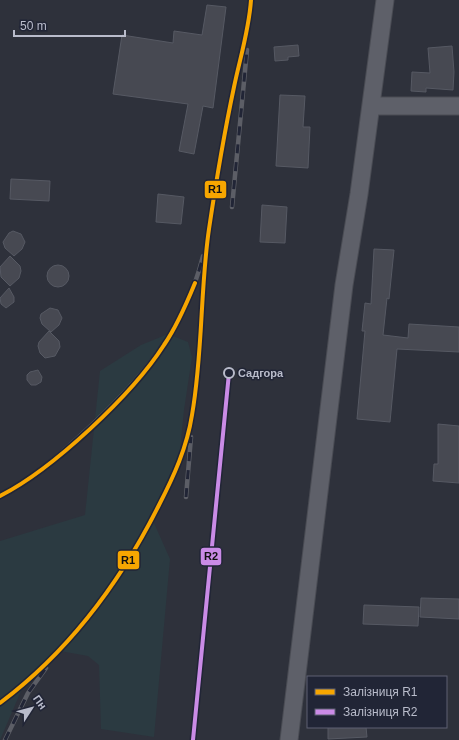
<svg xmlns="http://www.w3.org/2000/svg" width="459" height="740" viewBox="0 0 459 740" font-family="Helvetica,sans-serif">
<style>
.green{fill:#2b3a41}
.building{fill:#474952;stroke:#565963}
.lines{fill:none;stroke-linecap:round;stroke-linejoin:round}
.minor-casing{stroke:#4a4c54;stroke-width:19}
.minor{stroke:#5e6069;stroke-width:17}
.rail-casing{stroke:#5c5e66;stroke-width:4.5}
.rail{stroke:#212536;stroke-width:3;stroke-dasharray:9;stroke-linecap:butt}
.rail-1-casing{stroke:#212536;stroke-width:7}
.rail-2-casing{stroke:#212536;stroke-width:7}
.rail-1{stroke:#f7a600;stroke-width:4}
.rail-2{stroke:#ca8be6;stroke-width:4}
.stop-dot{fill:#212536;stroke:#b9bccb;stroke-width:2}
.labels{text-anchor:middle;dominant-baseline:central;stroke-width:3;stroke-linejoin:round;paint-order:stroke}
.stop-label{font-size:11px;font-weight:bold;fill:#b9bccb;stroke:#212536;text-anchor:start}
.line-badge{stroke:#212536;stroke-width:1.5}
.pale-badge-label{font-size:11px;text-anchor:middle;font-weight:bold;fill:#111}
</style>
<rect width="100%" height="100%" fill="#2e313b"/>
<!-- green -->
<path class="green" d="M 168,334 L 188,342 L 192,357 L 184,410 L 179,460 L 154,523 L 170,559 L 154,737 L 101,729 L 99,665 L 88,656 L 60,651 L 21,691 L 0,740 L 0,541 L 85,515 L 100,371 L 141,345 Z"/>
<!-- building -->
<path class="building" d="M 207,5 L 226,7 L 213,108 L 203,106 L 194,154 L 179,151 L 188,104 L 113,94 L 122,35 L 173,43 L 174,31 L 202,35 Z
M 298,45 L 299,56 L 288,57 L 288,60 L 275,61 L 274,47 Z
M 452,46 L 454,72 L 453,90 L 426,88 L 426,92 L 411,91 L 412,72 L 430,73 L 428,48 Z
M 280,95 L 305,96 L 303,127 L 310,127 L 308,168 L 276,166 Z
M 11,179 L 50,181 L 49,201 L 10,199 Z
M 158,194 L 184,197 L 181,224 L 156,222 Z
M 262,205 L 287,207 L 285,243 L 260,242 Z
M 13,231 L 21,234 L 25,242 L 22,249 L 14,256 L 5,248 L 3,242 L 9,233 Z
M 374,249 L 394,250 L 389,299 L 387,298 L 383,335 L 408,338 L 409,324 L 459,327 L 459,352 L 397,349 L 390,422 L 357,419 L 365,331 L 362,331 L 365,303 L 371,304 Z
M 10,256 L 20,266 L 21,271 L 19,278 L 10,286 L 1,277 L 0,267 Z
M47 276a11 11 0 1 1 22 0a11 11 0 1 1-22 0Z
M 9,288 L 14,297 L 14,302 L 6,308 L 1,304 L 0,298 Z
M 50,308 L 58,310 L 62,318 L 59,325 L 51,332 L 42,324 L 40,318 L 41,314 Z
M 49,331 L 59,341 L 60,347 L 55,356 L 45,358 L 40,353 L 38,346 L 39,342 Z
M 38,370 L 42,377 L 41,382 L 36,385 L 31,385 L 27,380 L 27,375 L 30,372 Z
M 438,424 L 459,426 L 459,483 L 433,481 L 434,464 L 438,464 Z
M 421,598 L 459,599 L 459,619 L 420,617 Z
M 364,605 L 419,607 L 418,626 L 363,624 Z
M 328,727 L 366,727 L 367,737 L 328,739 Z"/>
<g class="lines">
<defs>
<path id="minor" d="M 371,106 L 459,106
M 289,740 L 344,285 L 359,194 L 385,0"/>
</defs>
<!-- minor casing -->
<use href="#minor" class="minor-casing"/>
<!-- minor -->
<use href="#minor" class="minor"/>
<defs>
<path id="rail" d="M 232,207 L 247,50
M 0,496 C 30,481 56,458 80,436 C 137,384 184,333 203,256
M 186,497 L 191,437
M 0,703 C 68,652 121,581 159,505 C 174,476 187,447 192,415 C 203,353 200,290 209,229 C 216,182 224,134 234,87 C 240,58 249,30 251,0
M 5,740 L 28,693 L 46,668"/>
</defs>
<!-- rail casing -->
<use href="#rail" class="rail-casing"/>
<!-- rail -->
<use href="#rail" class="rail"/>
<defs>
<path id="rail-1" d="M 0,496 C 53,469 132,395 164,345 C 177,326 186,305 195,283
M 0,703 C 68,652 121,581 159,505 C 174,476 187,447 192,415 C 203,353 200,290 209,229 C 216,182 224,134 234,87 C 240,58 249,30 251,0"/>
<path id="rail-2" d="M 193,740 L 229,373"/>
</defs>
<!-- rail-1 casing -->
<use href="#rail-1" class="rail-1-casing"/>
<!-- rail-2 casing -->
<use href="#rail-2" class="rail-2-casing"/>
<!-- rail-1 -->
<use href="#rail-1" class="rail-1"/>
<!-- rail-2 -->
<use href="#rail-2" class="rail-2"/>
</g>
<!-- markers -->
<circle class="stop-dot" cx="229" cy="373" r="5"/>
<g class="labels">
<!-- stop labels -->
<g class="stop-label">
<text x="238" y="373">Садгора</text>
</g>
</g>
<g class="line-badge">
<rect x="204" y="180" width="23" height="19" rx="4" fill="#f7a600"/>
<rect x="200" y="547" width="22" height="19" rx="4" fill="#ca8be6"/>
<rect x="117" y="550" width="23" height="20" rx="4" fill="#f7a600"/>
</g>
<g class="pale-badge-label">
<text x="215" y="193">R1</text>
<text x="211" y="560">R2</text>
<text x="128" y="564">R1</text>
</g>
<!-- legend -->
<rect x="307" y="676" width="140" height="52" fill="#212536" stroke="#5e6172"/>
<rect x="315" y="689" width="20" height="6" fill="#f7a600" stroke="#5e6172"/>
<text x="343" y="696" font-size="12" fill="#b9bccb">Залізниця R1</text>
<rect x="315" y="709" width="20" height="6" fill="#ca8be6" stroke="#5e6172"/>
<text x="343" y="716" font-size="12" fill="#b9bccb">Залізниця R2</text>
<!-- north arrow -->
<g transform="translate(32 708) rotate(54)" stroke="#212536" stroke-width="3" paint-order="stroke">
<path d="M0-3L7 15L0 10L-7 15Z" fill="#b9bccb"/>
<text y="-6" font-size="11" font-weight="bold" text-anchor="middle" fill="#b9bccb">Пн</text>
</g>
<!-- scale -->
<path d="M14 30v6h111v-6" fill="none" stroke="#b9bccb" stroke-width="2"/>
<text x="20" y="30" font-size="12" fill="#b9bccb" stroke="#212536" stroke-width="3" paint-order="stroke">50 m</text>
</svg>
